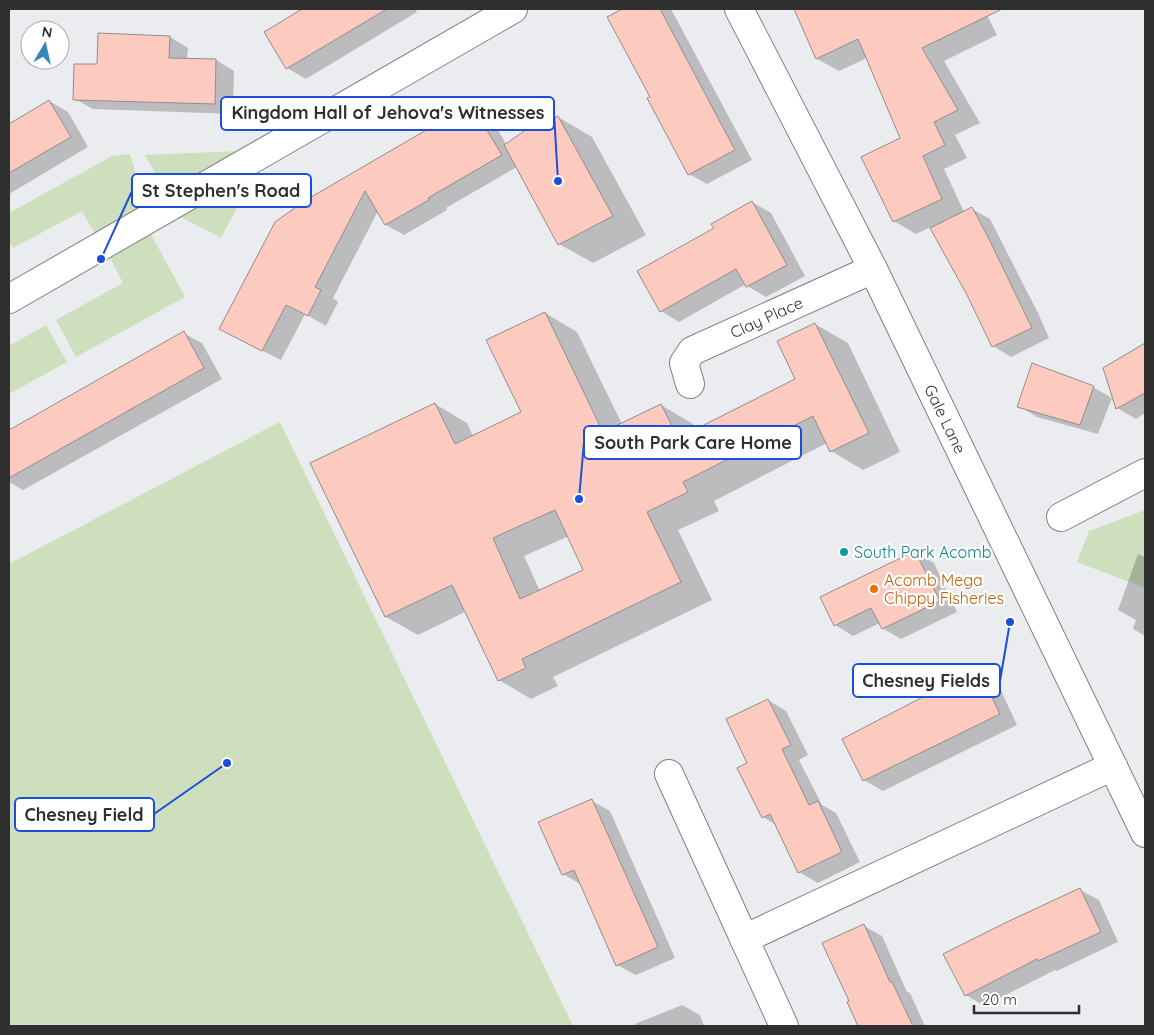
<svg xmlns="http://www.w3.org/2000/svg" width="1154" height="1035" viewBox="0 0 1154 1035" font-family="Quicksand,sans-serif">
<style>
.green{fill:#cedfbd}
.shadow{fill:#0003;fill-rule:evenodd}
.building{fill:#fccabe;stroke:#918d8d;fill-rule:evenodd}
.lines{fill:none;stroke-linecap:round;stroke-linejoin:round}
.street-casing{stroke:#7d7f81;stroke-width:30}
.secondary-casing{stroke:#7d7f81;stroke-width:30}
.street{stroke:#fff;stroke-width:28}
.secondary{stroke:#fff;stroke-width:28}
.culture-dot{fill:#0f9aa8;stroke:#fff;stroke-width:2}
.food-dot{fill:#e8710a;stroke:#fff;stroke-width:2}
.labels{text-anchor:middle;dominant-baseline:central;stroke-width:4.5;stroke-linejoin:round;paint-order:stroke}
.street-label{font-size:16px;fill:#2f2f30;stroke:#fff}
.culture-label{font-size:16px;fill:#0d838f;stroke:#fff;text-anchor:start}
.food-label{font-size:16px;fill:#c56008;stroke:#fff;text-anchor:start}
.leader{fill:none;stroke:#1d4ed8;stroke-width:2}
.callout-dot{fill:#1d4ed8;stroke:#fff;stroke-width:2}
.callout{fill:#fff;stroke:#1d4ed8;stroke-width:2}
.callout-label{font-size:18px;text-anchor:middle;font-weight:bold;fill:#2f2f30}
</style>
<rect width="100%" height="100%" fill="#ebecef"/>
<!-- green -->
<path class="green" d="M 242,151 L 167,194 L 145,155 Z
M 130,154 L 145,206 L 96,236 L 82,211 L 13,248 L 9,240 L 9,213 L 112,156 Z
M 255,174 L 221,238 L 179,216 Z
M 151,234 L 185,297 L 76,357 L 56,320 L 123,283 L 109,256 Z
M 46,325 L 67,362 L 9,394 L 9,346 Z
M 280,422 L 573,1026 L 9,1026 L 9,564 Z
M 1145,510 L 1145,588 L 1077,562 L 1089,531 Z"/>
<!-- shadow -->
<path class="shadow" d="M 304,9 L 415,9 L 417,12 L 306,79 L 287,68 L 265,32 Z
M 625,9 L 671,9 L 752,160 L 707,184 L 689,174 L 651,97 L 609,17 Z
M 796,9 L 984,9 L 997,35 L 944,61 L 980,123 L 955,135 L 967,158 L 944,169 L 964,212 L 972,209 L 990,219 L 1038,313 L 1049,338 L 1011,357 L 993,346 L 968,294 L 931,227 L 916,234 L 894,221 L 902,139 L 867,58 L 839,71 L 817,59 Z
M 170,37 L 188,48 L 187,59 L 216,60 L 234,71 L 233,114 L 93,109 L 75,99 Z
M 49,101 L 68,112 L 88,147 L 9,194 L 9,125 Z
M 471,105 L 490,116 L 506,144 L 546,118 L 551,121 L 558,117 L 592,137 L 646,235 L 593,263 L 559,244 L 517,167 L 446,208 L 447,210 L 404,235 L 386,225 L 378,211 L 333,298 L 338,302 L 326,326 L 305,314 L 281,360 L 239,339 L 276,223 Z
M 752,202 L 771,213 L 805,276 L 766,297 L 747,286 L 746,284 L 679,322 L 661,311 Z
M 545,313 L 577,332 L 622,424 L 661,405 L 693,424 L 696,430 L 796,379 L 815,324 L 848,343 L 900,452 L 863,470 L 831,451 L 827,443 L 714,501 L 719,511 L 678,530 L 712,600 L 553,677 L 558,686 L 531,699 L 499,680 L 465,612 L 418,635 L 386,617 L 312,464 L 435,404 L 467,423 L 473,436 L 522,412 ZM 569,536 L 584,571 L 540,591 L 524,556 Z
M 183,333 L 202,343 L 222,379 L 23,490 L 9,482 L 9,431 Z
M 1145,343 L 1145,413 L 1136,419 L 1117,408 L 1105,369 Z
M 1093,387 L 1112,398 L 1098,434 L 1037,417 L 1019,406 Z
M 915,552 L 934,563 L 957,612 L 901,639 L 882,628 L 880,623 L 853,636 L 835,625 Z
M 1138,554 L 1145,557 L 1145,636 L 1133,629 L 1136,620 L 1118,610 Z
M 979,672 L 997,682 L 1017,725 L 883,791 L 864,780 Z
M 768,700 L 786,711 L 808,755 L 799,760 L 822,805 L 836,813 L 860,862 L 818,883 L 799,872 L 776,825 L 763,817 L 749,764 Z
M 592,801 L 610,811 L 675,958 L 636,975 L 617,965 L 582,885 L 563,874 Z
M 1080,890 L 1099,900 L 1118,942 L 1057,971 L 1055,970 L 984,1006 L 966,995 Z
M 864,926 L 882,936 L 907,992 L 910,993 L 925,1026 L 860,1026 L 824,943 Z
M 682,1005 L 700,1015 L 704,1026 L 636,1026 L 635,1024 Z"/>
<!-- building -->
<path class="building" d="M 302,9 L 387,9 L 286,69 L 264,32 Z
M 622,9 L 660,9 L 735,150 L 688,175 L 647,98 L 650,97 L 607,17 Z
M 794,9 L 1002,9 L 922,48 L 958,110 L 934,122 L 945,145 L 923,156 L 942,199 L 893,222 L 861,157 L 900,138 L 858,39 L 816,59 Z
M 98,33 L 170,36 L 169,58 L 216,59 L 215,104 L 73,100 L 74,64 L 97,64 Z
M 49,100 L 71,137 L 9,173 L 9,124 Z
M 471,104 L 502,155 L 428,198 L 429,200 L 385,225 L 365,191 L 315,287 L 321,290 L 308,316 L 286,305 L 262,351 L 219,329 L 275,222 L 306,200 Z
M 546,116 L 549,121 L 558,116 L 613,216 L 558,245 L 504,145 Z
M 752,201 L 787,265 L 746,287 L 736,269 L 660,312 L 637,271 L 714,228 L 711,224 Z
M 972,207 L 988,237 L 1032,328 L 992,347 L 967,295 L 930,228 Z
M 545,312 L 603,432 L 661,404 L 678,438 L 795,379 L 777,341 L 815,323 L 869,433 L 830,452 L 813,416 L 683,482 L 688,492 L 647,512 L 681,582 L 522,659 L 526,668 L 498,681 L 452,585 L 385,617 L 310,463 L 435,403 L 455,444 L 521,412 L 486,340 ZM 555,510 L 583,570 L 520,599 L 493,538 Z
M 184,331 L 204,368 L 9,478 L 9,430 Z
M 1145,343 L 1145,393 L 1116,409 L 1103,368 Z
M 1032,363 L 1094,386 L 1080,425 L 1017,407 Z
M 915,551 L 940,601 L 882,629 L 871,608 L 834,626 L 820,597 Z
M 979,670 L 1000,714 L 863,781 L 842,739 L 915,701 Z
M 768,699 L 791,745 L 782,749 L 809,805 L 818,801 L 842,852 L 798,873 L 770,814 L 762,818 L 737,768 L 747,763 L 726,719 Z
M 592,799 L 658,947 L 616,966 L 574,870 L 562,875 L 538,822 Z
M 1080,888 L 1101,932 L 1038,961 L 1037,959 L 965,996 L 943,954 L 1005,923 Z
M 864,924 L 890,982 L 892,982 L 913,1026 L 858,1026 L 847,1002 L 849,1001 L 822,943 Z"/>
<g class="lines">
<defs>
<g id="street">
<path d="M 9,299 L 513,9"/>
<path id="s1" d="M 690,384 L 684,363 L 692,351 L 873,269"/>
<path d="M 1061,517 L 1145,473"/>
<path d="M 669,774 L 784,1026"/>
<path d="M 744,939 L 1113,766"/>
</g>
<g id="secondary">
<path id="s2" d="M 739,9 L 873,269 L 1145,833"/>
</g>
</defs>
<!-- street casing -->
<use href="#street" class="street-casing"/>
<!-- secondary casing -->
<use href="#secondary" class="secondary-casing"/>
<!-- street -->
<use href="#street" class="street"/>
<!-- secondary -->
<use href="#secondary" class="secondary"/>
</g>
<!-- markers -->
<circle class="culture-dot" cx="844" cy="552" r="5"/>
<circle class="food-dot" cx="874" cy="589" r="5"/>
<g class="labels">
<!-- street labels -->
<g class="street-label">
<text stroke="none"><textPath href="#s1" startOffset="118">Clay Place</textPath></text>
<text stroke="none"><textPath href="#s2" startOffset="459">Gale Lane</textPath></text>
</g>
<!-- culture labels -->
<g class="culture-label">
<text x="854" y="552">South Park Acomb</text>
</g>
<!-- food labels -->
<g class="food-label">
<text x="884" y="580">Acomb Mega<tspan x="884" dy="18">Chippy Fisheries</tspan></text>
</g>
</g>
<!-- callouts -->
<path class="leader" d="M558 181L554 113M101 259L132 191M579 499L584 442M1010 622L1000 681M227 763L154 814"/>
<g class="callout-dot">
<circle cx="558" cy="181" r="5"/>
<circle cx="101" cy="259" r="5"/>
<circle cx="579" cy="499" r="5"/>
<circle cx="1010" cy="622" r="5"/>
<circle cx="227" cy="763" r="5"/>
</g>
<g class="callout">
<rect x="221" y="97" width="333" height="33" rx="5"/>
<rect x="132" y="174" width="179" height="33" rx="5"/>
<rect x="584" y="426" width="217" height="33" rx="5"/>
<rect x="853" y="664" width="147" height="33" rx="5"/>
<rect x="15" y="798" width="139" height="33" rx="5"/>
</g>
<g class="callout-label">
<text x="388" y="119">Kingdom Hall of Jehova's Witnesses</text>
<text x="221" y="197">St Stephen's Road</text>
<text x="693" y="449">South Park Care Home</text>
<text x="926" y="687">Chesney Fields</text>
<text x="84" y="821">Chesney Field</text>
</g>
<!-- border -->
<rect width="1154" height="1035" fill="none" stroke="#2f2f30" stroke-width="20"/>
<!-- north arrow -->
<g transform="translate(45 45) rotate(9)"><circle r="24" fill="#ffffff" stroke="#acacac"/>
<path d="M0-4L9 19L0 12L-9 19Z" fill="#3187b6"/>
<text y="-8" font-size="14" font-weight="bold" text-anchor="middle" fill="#2f2f30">N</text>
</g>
<!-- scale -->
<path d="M974 1005v8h105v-8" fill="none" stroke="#2f2f30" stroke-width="2.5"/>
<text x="982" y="1005" font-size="15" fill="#2f2f30" stroke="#ffffff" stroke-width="4" paint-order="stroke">20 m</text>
</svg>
